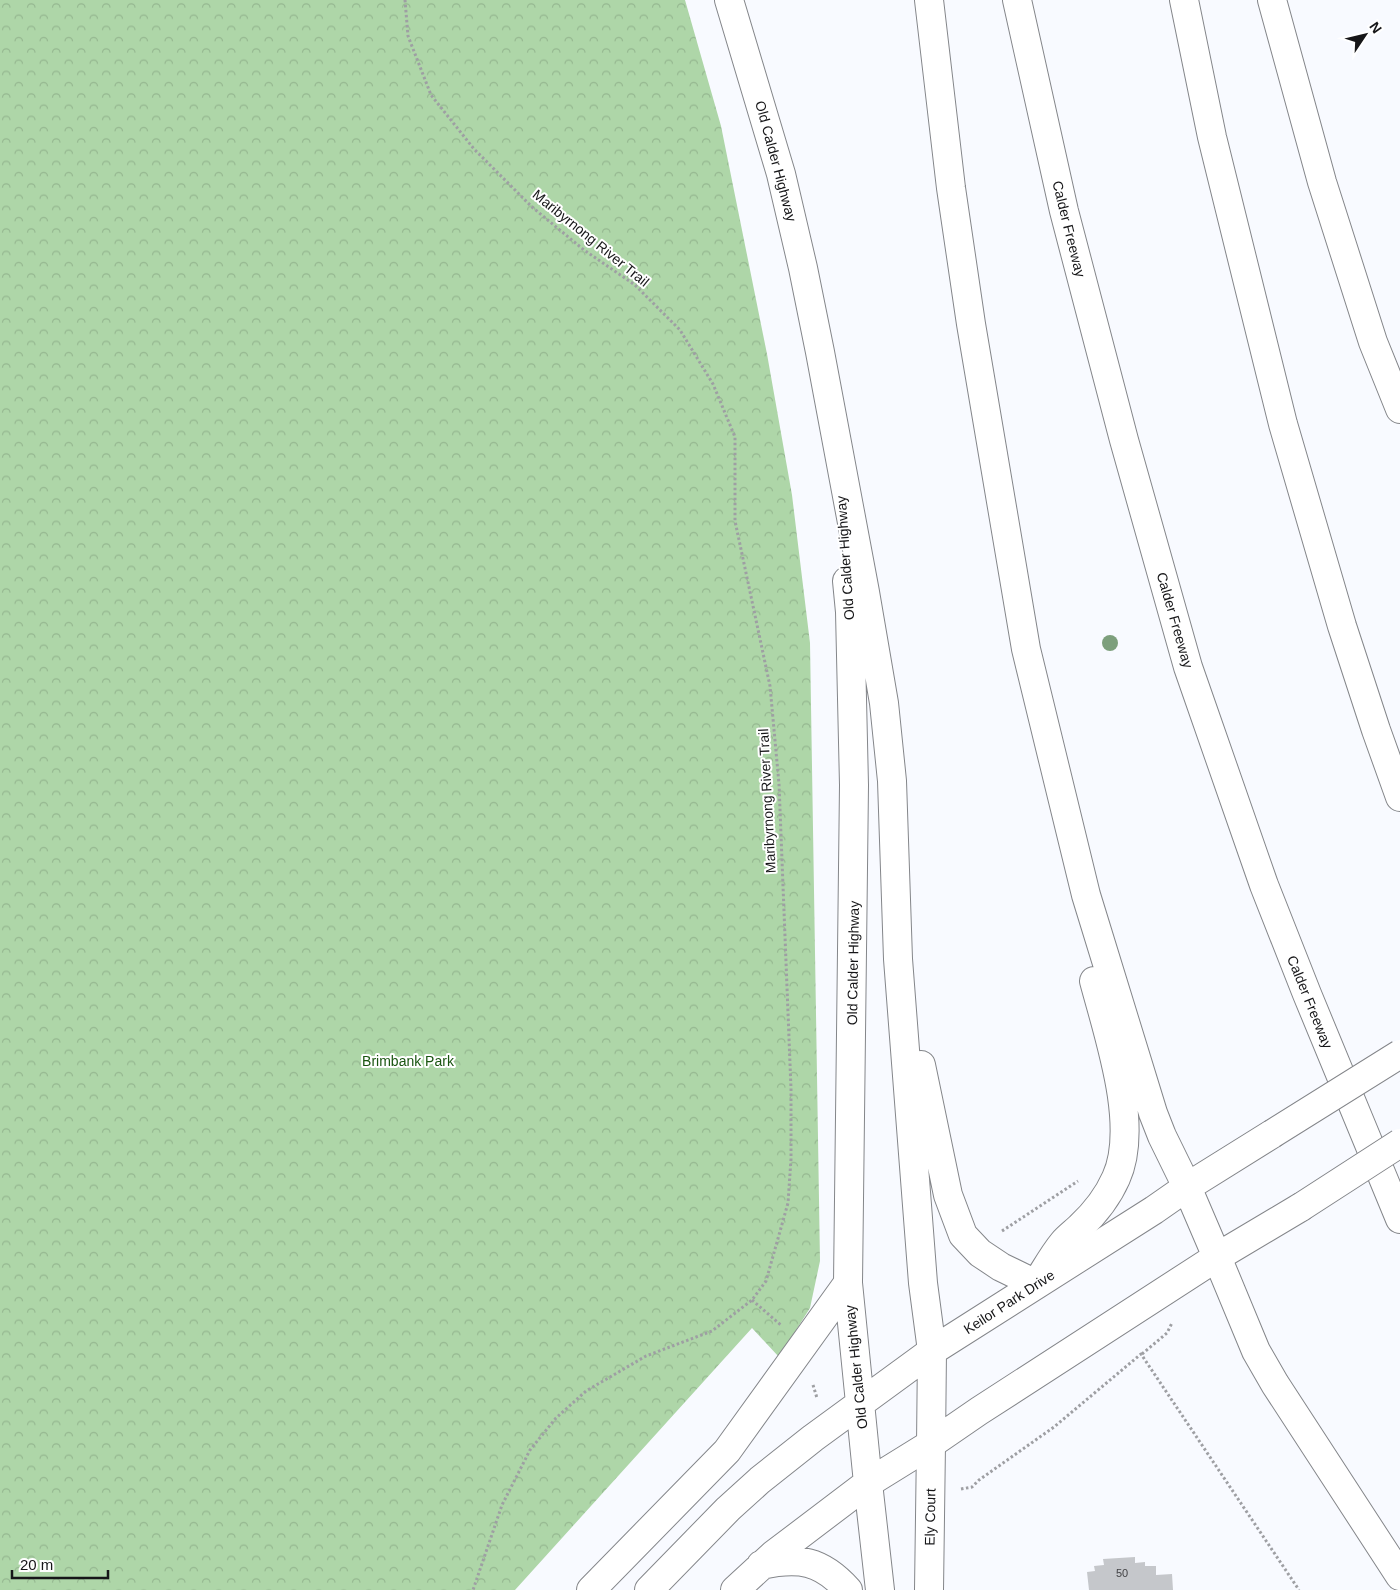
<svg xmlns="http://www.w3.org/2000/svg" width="1400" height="1590" viewBox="0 0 1400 1590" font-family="Arial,sans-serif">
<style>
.park{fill:url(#park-crowns)}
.building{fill:#c5c7cb}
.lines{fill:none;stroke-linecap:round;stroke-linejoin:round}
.minor-casing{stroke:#84868a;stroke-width:30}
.primary-casing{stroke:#84868a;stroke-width:30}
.motorway-casing{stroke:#84868a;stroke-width:30}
.path{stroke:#9e9fa3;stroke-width:3;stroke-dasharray:2.5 2.5;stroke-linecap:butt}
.minor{stroke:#fff;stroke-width:28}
.primary{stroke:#fff;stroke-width:28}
.motorway{stroke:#fff;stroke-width:28}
.primary-bridge-casing{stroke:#84868a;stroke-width:30;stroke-linecap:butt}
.primary-bridge{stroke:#fff;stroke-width:28}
.tree{fill:#7d9f7c}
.labels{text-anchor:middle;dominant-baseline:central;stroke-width:4;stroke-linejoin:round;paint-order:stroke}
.number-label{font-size:11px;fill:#424245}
.street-label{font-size:14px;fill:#161618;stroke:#fff}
.park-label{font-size:14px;fill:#195510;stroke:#fff}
</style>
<defs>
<pattern id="park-crowns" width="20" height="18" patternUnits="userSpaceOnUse" patternTransform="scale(1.25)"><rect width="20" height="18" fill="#aed6a8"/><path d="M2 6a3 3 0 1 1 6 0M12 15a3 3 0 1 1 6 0" fill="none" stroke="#95b790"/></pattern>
</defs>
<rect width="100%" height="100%" fill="#f8faff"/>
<!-- park -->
<path class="park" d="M 0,0 L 685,0 L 721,126 L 767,354 L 792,495 L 810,643 L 820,1261 L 810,1308 L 779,1357 L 752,1328 L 515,1590 L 0,1590 Z"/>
<!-- building -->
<path class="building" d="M 1135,1557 L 1135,1563 L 1145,1562 L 1145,1566 L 1156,1566 L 1156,1575 L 1172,1574 L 1173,1590 L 1089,1590 L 1087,1572 L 1095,1571 L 1094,1566 L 1104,1565 L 1103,1559 Z"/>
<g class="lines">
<defs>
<path id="minor" d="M 868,1483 L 880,1590
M 929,1590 L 931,1444"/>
<path id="primary" d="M 729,0 L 781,174 L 803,268 L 820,352 L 865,592 L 884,703 L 892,781 L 898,959 L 923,1283 L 932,1351 L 931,1444
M 847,581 L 850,612 L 854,785 L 848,1283 L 868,1483
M 921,1065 L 948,1195 L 963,1235 L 980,1253 L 1001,1267 L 1036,1284
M 1187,1187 L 1217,1257
M 761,1565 C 799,1557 821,1560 848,1590
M 591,1590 L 727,1451 L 848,1283
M 649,1590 L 728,1509 L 760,1480 L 813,1438 L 932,1351 L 1154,1210 L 1187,1187 L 1272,1134
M 735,1590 L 773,1555 L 868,1483 L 931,1444 L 979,1411 L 1217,1257 L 1301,1207"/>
<path id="motorway" d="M 929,0 L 951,188 L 971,324 L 1026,649 L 1086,895 L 1153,1113 L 1162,1136 L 1187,1187
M 1017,0 L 1064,211 L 1124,440 L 1188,667 L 1264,885 L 1307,994 L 1400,1219
M 1184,0 L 1212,137 L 1283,424 L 1342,626 L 1376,730 L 1400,797
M 1272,0 L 1322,182 L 1373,342 L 1400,409
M 1217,1257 L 1256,1351 L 1275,1384 L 1400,1576
M 1036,1284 C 1045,1270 1053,1255 1063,1243 C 1068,1237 1075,1232 1080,1227 C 1094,1214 1108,1196 1116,1178 C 1140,1126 1108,1034 1094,981"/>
</defs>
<!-- minor casing -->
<use href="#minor" class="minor-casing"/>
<!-- primary casing -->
<use href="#primary" class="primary-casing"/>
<!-- motorway casing -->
<use href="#motorway" class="motorway-casing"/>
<!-- path -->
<path class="path" d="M 405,0 L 408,36 L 431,95 L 474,149 L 532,207 L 584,250 L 635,285 L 680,330 L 713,384 L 735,437 L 735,521 L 770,686 L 779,784 L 791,1089 L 791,1159 L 788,1203 L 766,1281 L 752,1300 L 712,1331 L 646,1356 L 586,1391 L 556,1418 L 530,1450 L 502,1505 L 473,1590
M 1002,1231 L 1078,1181
M 752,1300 L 782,1326
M 1142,1354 L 1167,1333 L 1172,1323
M 813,1385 L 817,1398
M 961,1489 L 972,1487 L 979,1480 L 1054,1427 L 1141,1354 L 1299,1590"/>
<!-- minor -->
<use href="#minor" class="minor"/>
<!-- primary -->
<use href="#primary" class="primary"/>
<!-- motorway -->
<use href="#motorway" class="motorway"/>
<defs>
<path id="primary-bridge" d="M 1272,1134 L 1400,1054
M 1301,1207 L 1400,1143"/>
</defs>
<!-- primary-bridge casing -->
<use href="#primary-bridge" class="primary-bridge-casing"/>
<!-- primary-bridge -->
<use href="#primary-bridge" class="primary-bridge"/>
</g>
<!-- trees -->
<circle class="tree" cx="1110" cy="643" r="8"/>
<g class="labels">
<!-- number labels -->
<g class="number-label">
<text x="1122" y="1573">50</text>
</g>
<!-- street labels -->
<g class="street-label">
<text transform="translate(776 161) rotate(75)">Old Calder Highway</text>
<text transform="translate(1069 229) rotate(76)">Calder Freeway</text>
<text transform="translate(591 238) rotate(39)">Maribyrnong River Trail</text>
<text transform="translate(845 558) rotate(-94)">Old Calder Highway</text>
<text transform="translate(1175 620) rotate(74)">Calder Freeway</text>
<text transform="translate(767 801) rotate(-93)">Maribyrnong River Trail</text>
<text transform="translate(853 963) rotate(-89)">Old Calder Highway</text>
<text transform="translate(1310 1002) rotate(68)">Calder Freeway</text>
<text transform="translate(1009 1302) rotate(-33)">Keilor Park Drive</text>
<text transform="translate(856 1367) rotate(-96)">Old Calder Highway</text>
<text transform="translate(930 1517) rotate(-89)">Ely Court</text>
</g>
<!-- park labels -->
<g class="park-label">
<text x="408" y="1061">Brimbank Park</text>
</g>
</g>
<!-- north arrow -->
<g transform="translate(1365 35) rotate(55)" stroke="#ffffff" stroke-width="4" paint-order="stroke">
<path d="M0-4L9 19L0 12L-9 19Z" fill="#161618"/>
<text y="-8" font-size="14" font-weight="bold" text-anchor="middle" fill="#161618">N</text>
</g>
<!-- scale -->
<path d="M12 1570v8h96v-8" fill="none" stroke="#161618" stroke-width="2.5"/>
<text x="20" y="1570" font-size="15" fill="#161618" stroke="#ffffff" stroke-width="4" paint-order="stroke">20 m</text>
</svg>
